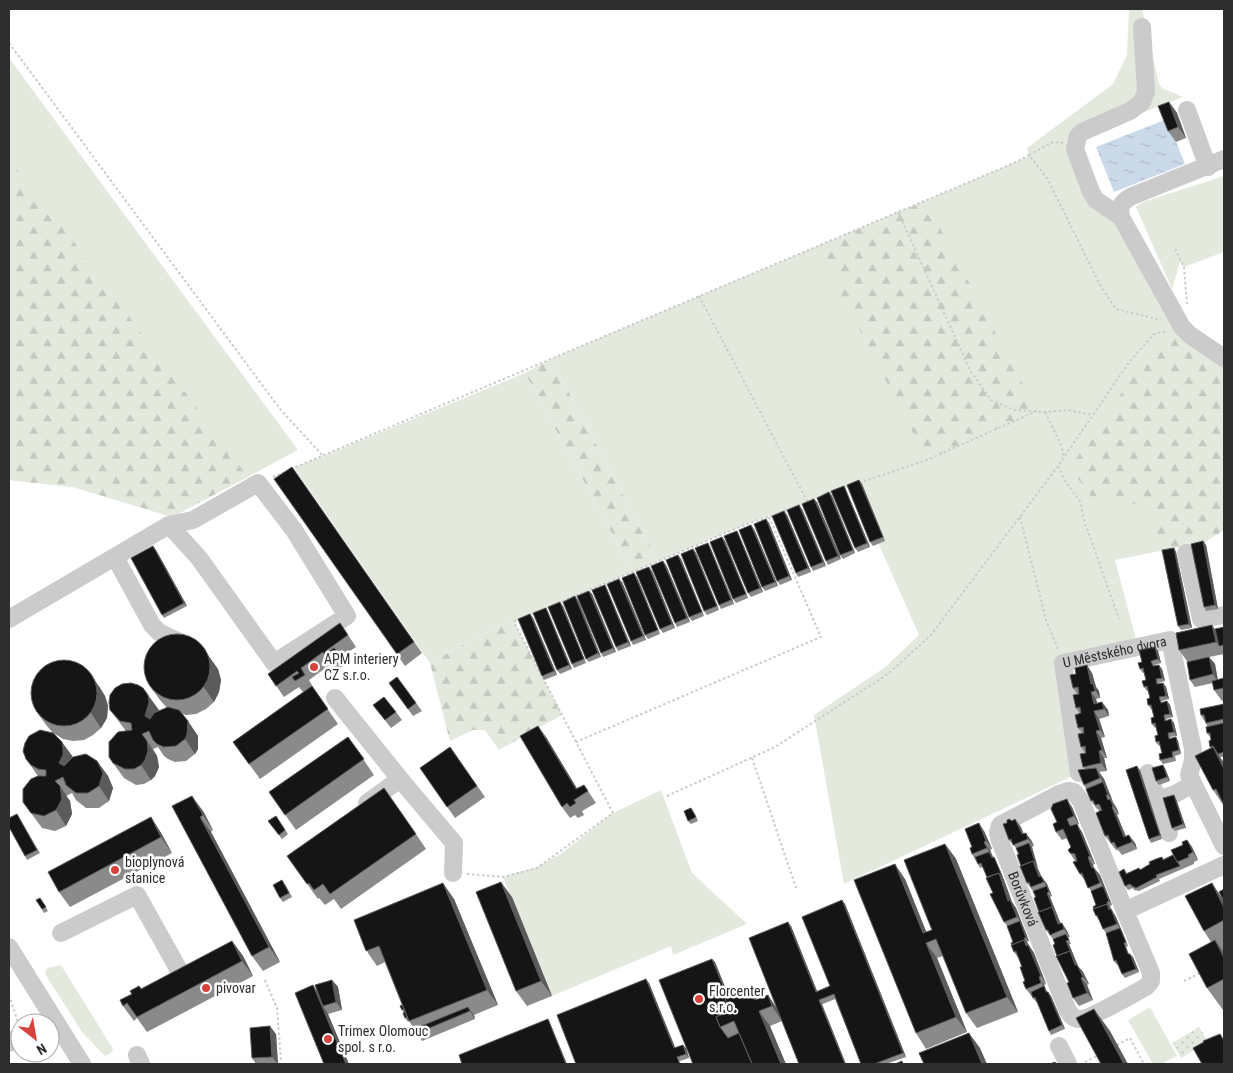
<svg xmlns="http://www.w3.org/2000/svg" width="1233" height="1073" viewBox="0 0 1233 1073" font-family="'Roboto Condensed',sans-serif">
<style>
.green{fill:#e3eadd}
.forest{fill:url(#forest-firs)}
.park{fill:url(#park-dots)}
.water{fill:url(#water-ripples)}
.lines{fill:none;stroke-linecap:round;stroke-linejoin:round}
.path{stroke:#cbcbcb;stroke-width:2;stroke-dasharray:2.5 2.5;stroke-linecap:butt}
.minor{stroke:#cbcbcb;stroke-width:18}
.wall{fill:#8a8a8a}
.shaded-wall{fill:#5b5b5b}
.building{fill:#151515;stroke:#5b5b5b}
.poi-dot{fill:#d7423e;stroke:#fff;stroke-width:2}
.labels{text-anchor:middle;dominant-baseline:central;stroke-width:5;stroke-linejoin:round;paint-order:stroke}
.street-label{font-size:14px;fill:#2e2e2e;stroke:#fff}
.poi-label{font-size:14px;fill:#2e2e2e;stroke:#fff;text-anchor:start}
</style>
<defs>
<pattern id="forest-firs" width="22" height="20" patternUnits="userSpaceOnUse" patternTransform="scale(1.25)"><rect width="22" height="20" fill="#e3eadd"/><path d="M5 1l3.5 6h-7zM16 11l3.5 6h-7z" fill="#c3c9be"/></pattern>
<pattern id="park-dots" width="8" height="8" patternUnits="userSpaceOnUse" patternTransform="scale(1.25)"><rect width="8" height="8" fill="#e3eadd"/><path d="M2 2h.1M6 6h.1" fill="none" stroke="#c3c9be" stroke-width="1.8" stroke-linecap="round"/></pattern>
<pattern id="water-ripples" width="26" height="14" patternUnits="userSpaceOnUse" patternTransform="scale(1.25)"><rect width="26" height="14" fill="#cadae9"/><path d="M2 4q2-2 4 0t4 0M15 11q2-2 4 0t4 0" fill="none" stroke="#aebbc8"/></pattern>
</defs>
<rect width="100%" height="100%" fill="#fff"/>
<!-- green -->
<path class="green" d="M 1129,9 L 1142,9 L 1159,84 L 1162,88 L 1183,97 L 1091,133 L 1075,149 L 1182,336 L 1224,530 L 1165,550 L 1115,560 L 1138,647 L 1064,663 L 1079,773 L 844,884 L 814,715 L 884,668 L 919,635 L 853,486 L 752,522 L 658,561 L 551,359 L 1014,163 L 1029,156 L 1027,148 L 1113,84 L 1127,55 Z
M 9,58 L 298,450 L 172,517 L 73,487 L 9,480 Z
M 1224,176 L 1224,252 L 1184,267 L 1180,262 L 1172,289 L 1136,207 L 1143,202 Z
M 525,373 L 633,572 L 514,622 L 496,627 L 430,663 L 294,468 Z
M 661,790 L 692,873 L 747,924 L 673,955 L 671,946 L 552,996 L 503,877 L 537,867 L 562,853 L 613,813 Z
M 61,965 L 113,1049 L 111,1053 L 105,1056 L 82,1032 L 47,977 L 45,973 L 47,968 Z
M 1150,1007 L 1177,1056 L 1161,1064 L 1153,1064 L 1128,1020 Z"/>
<!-- forest -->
<path class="forest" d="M 9,163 L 25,176 L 248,477 L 172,517 L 73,487 L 9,480 Z
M 926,201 L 1037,411 L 927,460 L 817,247 Z
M 1182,336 L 1224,363 L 1224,530 L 1201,545 L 1162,550 C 1157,533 1153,511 1134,504 C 1123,500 1105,501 1093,499 L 1078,479 L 1075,460 L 1155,345 Z
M 551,359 L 658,561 L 633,572 L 525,373 Z
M 514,622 L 562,715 L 499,750 L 485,730 L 473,730 L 450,741 L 430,663 L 496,627 Z"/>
<!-- park -->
<path class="park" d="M 1199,1027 L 1208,1042 L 1181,1058 L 1172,1043 Z"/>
<!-- water -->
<path class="water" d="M 1167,119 L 1185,164 L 1114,192 L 1096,147 Z"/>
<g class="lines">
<!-- path -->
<path class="path" d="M 9,43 L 280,409 L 323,456
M 1029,155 L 1053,142 L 1063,143
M 898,212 L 971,372 L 991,400 L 1014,410 L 1045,412 L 1069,410 L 1093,415
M 1175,249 L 1184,267 L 1187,304
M 699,296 L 807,501
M 1045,412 L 1061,445 L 1064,457
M 1058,466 L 1065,481 L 1080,501 L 1085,523 L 1119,619
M 291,469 L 1014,163 L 1029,155 L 1047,178 L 1100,285 L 1116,309 L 1161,320
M 273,477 L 285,472
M 859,483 L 927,460 L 1037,411
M 1020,517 L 1046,620 L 1058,649
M 539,611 L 752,522 L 769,517 L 819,497
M 521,619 L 514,622 L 576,742
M 752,758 L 796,888
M 667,796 L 775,747 L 888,674 L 931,635 L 1058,466 L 1130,361 L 1154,334 L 1167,331
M 467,874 L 503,877 L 537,868 L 613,813 L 576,742 L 821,637 L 769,517
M 265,980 L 277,1008 L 281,1061
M 1184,981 L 1200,973
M 9,995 L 18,1022
M 1117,1045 L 1130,1038 L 1144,1064
M 1085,1062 L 1099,1055"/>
<!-- minor -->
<g class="minor">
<path d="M 1142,27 L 1146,92 L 1142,102 L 1130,111 L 1082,132 L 1078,136 L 1075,149 L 1091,192 L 1096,200 L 1121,217 L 1182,327 L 1190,335 L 1224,358"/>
<path d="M 1187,110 L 1208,167"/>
<path d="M 1121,217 C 1119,206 1121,203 1130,197 L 1224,159"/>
<path d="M 1186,553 L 1201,619 L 1224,615"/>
<path d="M 115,557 L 152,625 L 160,633 L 182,643"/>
<path d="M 9,619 L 169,525 L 193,520 L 258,483 L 294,530 L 347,616 L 274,663 L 199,558 L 169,525"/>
<path d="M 335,698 L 400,779"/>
<path id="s1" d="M 1079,773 L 1063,663 L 1170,640 L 1193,749 L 1193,761 L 1189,775 L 1224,846"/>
<path d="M 1148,773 L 1169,833"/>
<path d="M 1158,800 L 1175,794 L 1193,784"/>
<path d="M 367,803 L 400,779 L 454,843 L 453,873"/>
<path id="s2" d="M 1125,911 L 1081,801 L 1074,792 L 1068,791 L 1059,794 L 1000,825 L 998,833 L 1000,841 L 1067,1009 C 1070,1014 1073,1019 1079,1019 C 1089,1020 1134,993 1146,987 L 1151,981 L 1151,973 L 1125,911 L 1224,865"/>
<path d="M 61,933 L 137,895 L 180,972"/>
<path d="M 9,947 L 82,1064"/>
<path d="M 9,1043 L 20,1036"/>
<path d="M 1059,1046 L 1068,1064"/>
<path d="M 137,1055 L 141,1064"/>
</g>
</g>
<!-- wall -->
<path class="wall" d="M 1169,102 L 1177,113 L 1186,138 L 1176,142 L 1168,131 Z
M 292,467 L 422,653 L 405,666 L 274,479 Z
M 859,480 L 862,484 L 885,541 L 873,546 L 870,542 Z
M 844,486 L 846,490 L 870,547 L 858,552 L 855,548 Z
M 829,492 L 832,496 L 855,553 L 843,559 L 840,555 Z
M 817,502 L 841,559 L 828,565 L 826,561 Z
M 802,509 L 826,566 L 813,571 L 811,567 Z
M 784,511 L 787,515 L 811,572 L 798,577 L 796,573 Z
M 766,519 L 769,523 L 792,580 L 780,585 L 777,581 Z
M 754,529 L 778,586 L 765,591 L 762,587 Z
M 739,535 L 763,592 L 751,597 L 748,593 Z
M 725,541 L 748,598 L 736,603 L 733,599 Z
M 1203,541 L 1206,545 L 1218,609 L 1206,611 L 1204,607 Z
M 710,547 L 734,604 L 721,609 L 719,605 Z
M 1174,548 L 1176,552 L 1192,628 L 1181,630 L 1178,626 Z
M 693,549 L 696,553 L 719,610 L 707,615 L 704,611 Z
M 156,550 L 187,606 L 164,618 L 162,615 Z
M 678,555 L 681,559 L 704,616 L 692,621 L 689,617 Z
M 666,565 L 690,622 L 677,627 L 675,623 Z
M 652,571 L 675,628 L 663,633 L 660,629 Z
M 637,577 L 660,634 L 648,639 L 645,635 Z
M 622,582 L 646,640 L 633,645 L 631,641 Z
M 607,589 L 631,646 L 618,651 L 616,647 Z
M 589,591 L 592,594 L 616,652 L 603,657 L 601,653 Z
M 578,600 L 601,657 L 589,662 L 586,659 Z
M 563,606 L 586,663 L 574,668 L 572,664 Z
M 546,608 L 548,612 L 572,669 L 560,674 L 557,670 Z
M 530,614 L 533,618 L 557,675 L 544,680 L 542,676 Z
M 340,623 L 356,647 L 341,657 L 346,664 L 336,671 L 331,664 L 309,680 L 313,687 L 312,687 L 338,724 L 260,779 L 233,742 L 307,690 L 303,692 L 299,687 L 284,697 L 268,674 Z
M 1224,627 L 1224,654 L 1209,657 L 1215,664 L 1218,680 L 1224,678 L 1224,701 L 1222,701 L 1214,690 L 1213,683 L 1195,687 L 1190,680 L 1187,661 L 1179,650 L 1215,629 Z
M 1155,647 L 1158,651 L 1161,663 L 1154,665 L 1154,666 L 1162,669 L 1165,681 L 1158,683 L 1159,684 L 1163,683 L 1166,687 L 1169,699 L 1162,701 L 1162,702 L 1167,701 L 1170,705 L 1173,717 L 1166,719 L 1167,720 L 1171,719 L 1174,723 L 1177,736 L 1170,737 L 1171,738 L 1176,737 L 1178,741 L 1181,754 L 1175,756 L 1176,761 L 1163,764 L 1160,760 L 1162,753 L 1160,745 L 1159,746 L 1156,742 L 1158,735 L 1156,727 L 1155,728 L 1152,724 L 1154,717 L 1152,709 L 1151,709 L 1148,705 L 1150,698 L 1148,691 L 1147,691 L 1144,687 L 1146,680 L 1144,673 L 1143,673 L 1140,669 L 1142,662 Z
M 218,669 L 221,680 L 219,692 L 214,702 L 206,709 L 196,714 L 186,715 L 182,714 L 198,736 L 198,749 L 195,754 L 186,761 L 175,762 L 168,759 L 164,756 L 158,747 L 153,749 L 157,756 L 159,767 L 155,776 L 151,780 L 144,784 L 136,785 L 124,778 L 113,763 L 126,731 L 110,710 L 159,711 L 167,708 L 160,700 L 149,685 Z
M 1092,673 L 1096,687 L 1099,691 L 1100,698 L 1096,699 L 1097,703 L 1102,702 L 1108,710 L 1109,716 L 1099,719 L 1105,737 L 1101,738 L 1107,758 L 1104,758 L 1107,771 L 1099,772 L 1104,779 L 1113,802 L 1116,807 L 1119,814 L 1117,815 L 1126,836 L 1135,843 L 1137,849 L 1122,855 L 1118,850 L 1116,850 L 1105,836 L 1099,811 L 1098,809 L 1097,809 L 1091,801 L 1086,789 L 1084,785 L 1085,769 L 1083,767 L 1085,753 L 1081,747 L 1082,733 L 1078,728 L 1080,714 L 1076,708 L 1077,694 L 1073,688 Z
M 397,677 L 422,711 L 413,716 L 389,683 Z
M 99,686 L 105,696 L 108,706 L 107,718 L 101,728 L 93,735 L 84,740 L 73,741 L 63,739 L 55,734 L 72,757 L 97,761 L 108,776 L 113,788 L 109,801 L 99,808 L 86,808 L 76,800 L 72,793 L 66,796 L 70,801 L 72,814 L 66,826 L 55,831 L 42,828 L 23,802 L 38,776 L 26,759 L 53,733 L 47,726 L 36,711 Z
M 1224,704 L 1224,757 L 1220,757 L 1224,763 L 1224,806 L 1213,790 L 1211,748 L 1210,747 L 1211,740 L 1210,737 L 1207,733 L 1208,727 L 1201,715 Z
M 373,705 L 396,712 L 402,720 L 391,728 Z
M 348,737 L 374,775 L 296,830 L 269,792 Z
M 546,737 L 577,789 L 584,785 L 596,803 L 582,811 L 584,815 L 578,818 L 575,815 L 570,818 L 562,807 Z
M 450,747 L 485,797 L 455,818 L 420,768 Z
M 1165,768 L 1170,781 L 1159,785 L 1156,781 Z
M 1140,770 L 1162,839 L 1151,843 L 1149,839 Z
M 1176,799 L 1186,828 L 1175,831 L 1172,828 Z
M 172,806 L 203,811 L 213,830 L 211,832 L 280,962 L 263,971 L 252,956 Z
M 1072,807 L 1079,824 L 1077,825 L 1082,832 L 1095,864 L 1093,865 L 1094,868 L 1100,875 L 1112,905 L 1110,906 L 1111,909 L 1116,917 L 1128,946 L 1126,947 L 1129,954 L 1133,957 L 1139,972 L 1125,978 L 1122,974 L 1118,964 L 1117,965 L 1114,961 L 1106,933 L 1103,929 L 1101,923 L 1096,916 L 1094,909 L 1096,905 L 1091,891 L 1086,882 L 1080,874 L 1077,861 L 1075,861 L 1070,853 L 1071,847 L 1067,838 L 1062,840 L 1056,832 L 1057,822 Z
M 694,812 L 698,821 L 691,824 L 688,821 Z
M 17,814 L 40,853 L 27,860 L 25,856 Z
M 276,816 L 288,834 L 282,839 L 268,821 Z
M 151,817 L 161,833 L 172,853 L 70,907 L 59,892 Z
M 1021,827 L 1023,833 L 1031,840 L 1034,846 L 1032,847 L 1038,869 L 1041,876 L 1047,884 L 1049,890 L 1052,896 L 1050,897 L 1061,924 L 1062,923 L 1067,931 L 1070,937 L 1068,937 L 1071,944 L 1069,944 L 1077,965 L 1083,972 L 1089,984 L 1087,985 L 1093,1000 L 1079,1006 L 1073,998 L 1069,982 L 1057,956 L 1055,944 L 1053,939 L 1046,930 L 1033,891 L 1027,883 L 1016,848 L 1009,840 Z
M 984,831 L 992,849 L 990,850 L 993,857 L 996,861 L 1004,880 L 1012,902 L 1016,908 L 1029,941 L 1027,942 L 1034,953 L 1046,984 L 1044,985 L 1047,992 L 1051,996 L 1065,1029 L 1051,1035 L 1049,1031 L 1037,1002 L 1036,1002 L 1026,989 L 1022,967 L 1019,959 L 1014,952 L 1012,945 L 1013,942 L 1007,926 L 1004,922 L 983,867 L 980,868 L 972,854 L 972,847 Z
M 416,834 L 426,849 L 341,909 L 334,899 L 325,905 L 319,898 L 318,899 L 287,856 Z
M 1187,840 L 1192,847 L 1198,860 L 1194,862 L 1194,864 L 1159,879 L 1160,881 L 1139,891 L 1134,890 L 1133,888 L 1128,890 L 1125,886 L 1124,869 L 1127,873 L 1140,870 L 1163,859 L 1173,855 Z
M 945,844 L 956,859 L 1018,1012 L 977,1028 L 966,1013 L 943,956 L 937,958 L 967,1032 L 926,1049 L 916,1033 L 905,879 L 926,932 L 932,930 Z
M 285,884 L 292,897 L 283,902 L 280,898 Z
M 1224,889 L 1224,951 L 1223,951 L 1224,953 L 1224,1010 L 1223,1010 L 1207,988 L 1211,942 L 1204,931 L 1222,897 Z
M 512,897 L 552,996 L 527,1006 L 516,991 Z
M 40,898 L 48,911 L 44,913 L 36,900 Z
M 454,899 L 498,1005 L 474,1015 L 475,1019 L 422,1041 L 409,1021 L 408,1022 L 405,1018 L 404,1013 L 402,1010 L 402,1005 L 385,962 L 377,966 L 368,953 L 354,920 Z
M 842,900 L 845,904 L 906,1057 L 886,1064 L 861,1064 L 835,999 L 770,1026 L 693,1064 L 712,959 L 715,962 L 729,998 L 751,989 L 758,999 L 768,995 L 777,1008 L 791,926 L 817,991 L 830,986 Z
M 232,941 L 243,956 L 253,976 L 147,1032 L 137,1018 L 134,1021 L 123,1006 L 139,986 L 142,989 Z
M 332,980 L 338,987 L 342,1010 L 328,1014 L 349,1064 L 313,985 L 316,990 Z
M 649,983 L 675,1048 L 686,1048 L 689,1058 L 680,1061 L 576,1064 Z
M 276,1034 L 278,1064 L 256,1064 L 252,1058 Z"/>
<!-- shaded-wall -->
<path class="shaded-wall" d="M 1169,102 L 1177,113 L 1186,138 L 1178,127 Z
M 859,480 L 862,484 L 885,541 L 883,537 Z
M 844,486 L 846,490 L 870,547 L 867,543 Z
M 829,492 L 832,496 L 855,553 L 853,550 Z
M 814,499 L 817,502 L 841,559 L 838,556 Z
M 799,505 L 802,509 L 826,566 L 823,562 Z
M 784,511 L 787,515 L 811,572 L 808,568 Z
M 766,519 L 769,523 L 792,580 L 789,576 Z
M 751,525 L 754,529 L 778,586 L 775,582 Z
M 737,531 L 739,535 L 763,592 L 760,588 Z
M 722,537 L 725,541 L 748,598 L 746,594 Z
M 1203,541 L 1206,545 L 1218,609 L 1215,605 Z
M 708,543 L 710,547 L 734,604 L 731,600 Z
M 153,546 L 156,550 L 187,606 L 184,603 Z
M 1174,548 L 1176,552 L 1192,628 L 1189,624 Z
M 693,549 L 696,553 L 719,610 L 717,606 Z
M 678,555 L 681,559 L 704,616 L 702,612 Z
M 663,561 L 666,565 L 690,622 L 687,618 Z
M 649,567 L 652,571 L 675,628 L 672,624 Z
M 634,573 L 637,577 L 660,634 L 658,630 Z
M 619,579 L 622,582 L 646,640 L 643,636 Z
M 605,585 L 607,589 L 631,646 L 628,642 Z
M 589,591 L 592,594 L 616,652 L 613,648 Z
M 575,596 L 578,600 L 601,657 L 598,653 Z
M 560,602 L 563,606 L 586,663 L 584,659 Z
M 546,608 L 548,612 L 572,669 L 569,665 Z
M 530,614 L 533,618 L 557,675 L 554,671 Z
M 1212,625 L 1220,637 L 1219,646 L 1216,642 Z
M 201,645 L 218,669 L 221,680 L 219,692 L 214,702 L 203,686 Z
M 1155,647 L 1158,651 L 1161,663 L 1158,659 Z
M 1209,657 L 1215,664 L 1218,682 L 1213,674 Z
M 1087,665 L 1092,673 L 1096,687 L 1099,691 L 1100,698 L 1091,684 Z
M 1159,665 L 1162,669 L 1165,681 L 1162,678 Z
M 89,671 L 105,696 L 108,706 L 107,718 L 101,728 L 91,713 Z
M 1163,683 L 1166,687 L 1169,699 L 1166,696 Z
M 1091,692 L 1096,699 L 1099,710 L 1094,704 Z
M 148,695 L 159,710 L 160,718 L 156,731 L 145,716 Z
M 1167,701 L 1170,705 L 1173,717 L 1170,714 Z
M 1102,702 L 1108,710 L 1109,716 L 1104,709 Z
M 1094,711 L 1099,719 L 1105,737 L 1100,730 Z
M 1171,719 L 1174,723 L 1177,736 L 1174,732 Z
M 188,721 L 198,736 L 198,749 L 195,754 L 185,739 Z
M 538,726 L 546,737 L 581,795 L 576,789 Z
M 1096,731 L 1101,738 L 1107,758 L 1102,750 Z
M 1176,737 L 1178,741 L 1181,754 L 1179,750 Z
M 147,741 L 157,756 L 159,767 L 155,776 L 151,780 L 141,765 Z
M 62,742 L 73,757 L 70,778 L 59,763 Z
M 1213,747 L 1224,763 L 1224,769 Z
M 1099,751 L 1104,758 L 1107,771 L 1101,763 Z
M 97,761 L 108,776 L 113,788 L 109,801 L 99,786 Z
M 1163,765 L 1165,768 L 1170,781 L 1167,777 Z
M 1137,766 L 1140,770 L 1162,839 L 1160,835 Z
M 1096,768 L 1104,779 L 1113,802 L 1108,795 Z
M 60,786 L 70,801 L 72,814 L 66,826 L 56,810 Z
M 1174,795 L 1176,799 L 1186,828 L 1183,824 Z
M 192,796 L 203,811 L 213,830 L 203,815 Z
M 1067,799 L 1072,807 L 1079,824 L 1074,816 Z
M 1110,799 L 1116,807 L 1119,814 L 1113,806 Z
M 1112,807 L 1117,815 L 1129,845 L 1124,837 Z
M 151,817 L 161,833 L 172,853 L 161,837 Z
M 200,817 L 211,832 L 280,962 L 269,947 Z
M 1015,819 L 1021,827 L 1026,840 L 1022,834 Z
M 979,823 L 984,831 L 992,849 L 986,841 Z
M 1077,824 L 1082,832 L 1095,864 L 1090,856 Z
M 1026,833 L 1031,840 L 1034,846 L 1028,839 Z
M 1129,835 L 1135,843 L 1137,849 L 1132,842 Z
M 1187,840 L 1192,847 L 1198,860 L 1193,852 Z
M 984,842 L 990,850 L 995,862 L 992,858 Z
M 1029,843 L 1032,847 L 1038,868 L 1036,865 Z
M 945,844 L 956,859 L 1018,1012 L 1007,997 Z
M 994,857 L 996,861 L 1004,880 L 1012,902 L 1016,908 L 1029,941 L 1026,938 L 1020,921 L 1008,901 Z
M 1088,857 L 1093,865 L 1095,871 L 1094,868 L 1100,875 L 1112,905 L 1109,901 L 1103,886 L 1092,868 Z
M 1033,861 L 1038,869 L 1044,882 L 1039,877 Z
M 895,864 L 905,879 L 930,941 L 923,933 Z
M 1041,876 L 1047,884 L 1052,896 L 1049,892 Z
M 501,882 L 512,897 L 552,996 L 541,981 Z
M 443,883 L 454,899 L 498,1005 L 487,990 Z
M 1212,883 L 1224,901 L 1224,908 Z
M 1047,893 L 1050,897 L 1063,930 L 1058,924 Z
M 842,900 L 845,904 L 906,1057 L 903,1053 Z
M 1107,902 L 1116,917 L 1128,946 L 1126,942 L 1120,928 L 1109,910 L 1107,904 Z
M 788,922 L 791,926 L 819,996 L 816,992 Z
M 1062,923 L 1067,931 L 1070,937 L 1064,929 Z
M 1024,938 L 1034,953 L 1046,984 L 1041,976 L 1024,940 L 1029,947 Z
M 1215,940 L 1224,953 L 1224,958 Z
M 232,941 L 243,956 L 253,976 L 242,961 Z
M 1066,941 L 1069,944 L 1081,973 L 1075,965 Z
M 926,943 L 937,958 L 967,1032 L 956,1017 Z
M 1130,954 L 1133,957 L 1139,972 L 1136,969 Z
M 712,959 L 715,962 L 741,1026 L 738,1022 Z
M 1077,965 L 1083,972 L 1089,984 L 1083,977 Z
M 1039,977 L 1044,985 L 1049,996 L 1046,992 Z
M 1081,978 L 1087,985 L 1093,1000 L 1087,993 Z
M 646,979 L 649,983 L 677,1052 L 674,1048 Z
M 332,980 L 338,987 L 342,1010 L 336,1002 Z
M 313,985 L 321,997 L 323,1006 L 328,1014 L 349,1064 L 346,1064 Z
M 751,989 L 761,1004 L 755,1000 Z
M 1048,992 L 1051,996 L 1065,1029 L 1062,1025 Z
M 768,995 L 778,1011 L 782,1021 L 772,1006 Z
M 819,1000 L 822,1004 L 846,1064 L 845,1064 Z
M 468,1007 L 474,1015 L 475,1019 L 470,1011 Z
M 1094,1009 L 1110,1031 L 1128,1064 L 1124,1064 Z
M 759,1011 L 770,1026 L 786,1064 L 781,1064 Z
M 548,1019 L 550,1023 L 567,1064 L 566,1064 Z
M 270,1026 L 276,1034 L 278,1064 L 272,1057 Z
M 969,1033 L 980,1048 L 987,1064 L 982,1064 Z
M 683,1045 L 686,1048 L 689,1058 L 686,1054 Z"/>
<!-- building -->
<path class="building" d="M 1169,102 L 1178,127 L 1168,131 L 1158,106 Z
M 292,467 L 414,642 L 397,654 L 274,479 Z
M 859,480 L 883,537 L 870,542 L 847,485 Z
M 844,486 L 867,543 L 855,548 L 831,491 Z
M 829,492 L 853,550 L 840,555 L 817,498 Z
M 814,499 L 838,556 L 826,561 L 802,504 Z
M 799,505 L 823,562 L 811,567 L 787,510 Z
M 784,511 L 808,568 L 796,573 L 772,516 Z
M 766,519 L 789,576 L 777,581 L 754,524 Z
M 751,525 L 775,582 L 762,587 L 739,530 Z
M 737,531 L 760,588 L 748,593 L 724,536 Z
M 722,537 L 746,594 L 733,599 L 710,542 Z
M 1203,541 L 1215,605 L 1204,607 L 1191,544 Z
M 708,543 L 731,600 L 719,605 L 695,548 Z
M 153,546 L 184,603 L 162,615 L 131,558 Z
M 1174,548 L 1189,624 L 1178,626 L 1162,550 Z
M 693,549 L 717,606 L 704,611 L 681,554 Z
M 678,555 L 702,612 L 689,617 L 666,560 Z
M 663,561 L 687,618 L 675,623 L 651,566 Z
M 649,567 L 672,624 L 660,629 L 636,572 Z
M 634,573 L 658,630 L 645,635 L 622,578 Z
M 619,579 L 643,636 L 631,641 L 607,584 Z
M 605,585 L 628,642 L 616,647 L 592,590 Z
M 589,591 L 613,648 L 601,653 L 577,596 Z
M 575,596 L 598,653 L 586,659 L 563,602 Z
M 560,602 L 584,659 L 572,664 L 548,607 Z
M 546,608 L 569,665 L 557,670 L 533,613 Z
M 530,614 L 554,671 L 542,676 L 518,619 Z
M 340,623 L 348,635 L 327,650 L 328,652 L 334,648 L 338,652 L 328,659 L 323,652 L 301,668 L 305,675 L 295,681 L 292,677 L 299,673 L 297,671 L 276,686 L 268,674 Z
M 1212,625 L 1216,642 L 1179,650 L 1176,633 Z
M 1224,627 L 1224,645 L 1219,646 L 1215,629 Z
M144 667a33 33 0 1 1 66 0a33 33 0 1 1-66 0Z
M 1155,647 L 1158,659 L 1151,661 L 1153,666 L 1159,665 L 1162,678 L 1156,679 L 1157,684 L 1163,683 L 1166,696 L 1159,697 L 1161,703 L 1167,701 L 1170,714 L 1164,715 L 1165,721 L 1171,719 L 1174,732 L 1168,733 L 1169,739 L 1176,737 L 1179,750 L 1172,752 L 1173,757 L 1160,760 L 1159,754 L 1162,753 L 1159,741 L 1156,742 L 1155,736 L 1158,735 L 1155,723 L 1152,724 L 1151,718 L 1154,717 L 1151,705 L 1148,705 L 1147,699 L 1150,698 L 1147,686 L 1144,687 L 1142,681 L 1146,680 L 1143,668 L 1140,669 L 1138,663 L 1142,662 L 1139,650 Z
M 1209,657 L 1213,674 L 1190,680 L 1187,662 Z
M31 693a33 33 0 1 1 66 0a33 33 0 1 1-66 0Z
M 1087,665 L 1091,684 L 1093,684 L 1095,691 L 1091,692 L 1094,704 L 1102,702 L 1104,709 L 1094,711 L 1100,730 L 1096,731 L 1102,750 L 1099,751 L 1101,763 L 1083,767 L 1080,754 L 1086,753 L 1085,746 L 1081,747 L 1078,734 L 1084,733 L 1083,727 L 1078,728 L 1075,715 L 1081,713 L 1080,707 L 1076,708 L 1073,695 L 1079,694 L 1078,687 L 1073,688 L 1070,675 L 1076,674 L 1075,668 Z
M 397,677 L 416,703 L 408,709 L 389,683 Z
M 1224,678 L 1224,688 L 1214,690 L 1212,681 Z
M 131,683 L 138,685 L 143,688 L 148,695 L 149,702 L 145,716 L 150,719 L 154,713 L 168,707 L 179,710 L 188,721 L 187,734 L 185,739 L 176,746 L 164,747 L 157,744 L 153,740 L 149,731 L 142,734 L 147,741 L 148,751 L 145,760 L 141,765 L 134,769 L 125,769 L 113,763 L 109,757 L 109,742 L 118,732 L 132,730 L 131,723 L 120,721 L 110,710 L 109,703 L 110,695 L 115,688 L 122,684 Z
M 312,686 L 328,709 L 249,764 L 233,742 Z
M 384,697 L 396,712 L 385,720 L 373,705 Z
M 1224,704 L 1224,719 L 1206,723 L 1204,715 L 1201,715 L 1200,709 Z
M 1224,723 L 1224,752 L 1218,754 L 1213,746 L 1210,747 L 1209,741 L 1211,740 L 1210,733 L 1207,733 L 1206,727 Z
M 538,726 L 576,789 L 584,785 L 588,791 L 574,800 L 576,803 L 570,807 L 567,803 L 562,807 L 520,736 Z
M 40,730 L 53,733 L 62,742 L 63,749 L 63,755 L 59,763 L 64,766 L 73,757 L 86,754 L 97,761 L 103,773 L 99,786 L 88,793 L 76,793 L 66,785 L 63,777 L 55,781 L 60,786 L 62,799 L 56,810 L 44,816 L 31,813 L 23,802 L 23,789 L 31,779 L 38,776 L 46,776 L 46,770 L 38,769 L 31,765 L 26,759 L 23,751 L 25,743 L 29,736 Z
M 348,737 L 364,759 L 285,815 L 269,792 Z
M 450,747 L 477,786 L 447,807 L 420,768 Z
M 1213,747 L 1224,769 L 1224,805 L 1216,789 L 1213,790 L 1195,756 Z
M 1163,765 L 1167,777 L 1156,781 L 1152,768 Z
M 1137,766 L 1160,835 L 1149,839 L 1126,770 Z
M 1096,768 L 1100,778 L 1084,785 L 1078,770 Z
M 1103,782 L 1108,795 L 1106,795 L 1108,800 L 1110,799 L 1113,806 L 1112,807 L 1124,837 L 1129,835 L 1132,842 L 1117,848 L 1114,842 L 1111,843 L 1108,835 L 1105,836 L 1096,813 L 1102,810 L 1099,804 L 1095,805 L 1093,800 L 1091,801 L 1086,789 Z
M 384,788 L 416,834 L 330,894 L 323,884 L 314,890 L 309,883 L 307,884 L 287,856 Z
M 1174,795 L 1183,824 L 1172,828 L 1163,798 Z
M 192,796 L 203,815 L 200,817 L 269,947 L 252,956 L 172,806 Z
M 1067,799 L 1074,816 L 1067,819 L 1070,826 L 1077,824 L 1090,856 L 1088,857 L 1090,863 L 1092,868 L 1094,868 L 1100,883 L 1088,888 L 1082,873 L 1080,874 L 1073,862 L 1077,861 L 1075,854 L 1070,853 L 1068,850 L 1071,847 L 1063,829 L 1056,832 L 1053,824 L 1057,822 L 1051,809 L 1053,804 Z
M 691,808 L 696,817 L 688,821 L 684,811 Z
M 17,814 L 37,850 L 25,856 L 9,827 L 9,818 Z
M 276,816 L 285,830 L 279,835 L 268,821 Z
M 151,817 L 161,837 L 59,892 L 48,872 Z
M 1009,819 L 1012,821 L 1015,819 L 1022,834 L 1026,833 L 1028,839 L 1013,845 L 1011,839 L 1009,840 L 1003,824 L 1007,823 L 1007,820 Z
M 979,823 L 986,841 L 984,842 L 987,848 L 972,854 L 970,848 L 972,847 L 965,829 Z
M 1187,840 L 1193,852 L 1188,855 L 1189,857 L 1177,862 L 1171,850 L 1183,845 L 1182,842 Z
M 1029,843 L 1036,865 L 1033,861 L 1021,866 L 1017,855 L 1019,854 L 1016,848 Z
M 945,844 L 1007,997 L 966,1013 L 936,939 L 926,943 L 956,1017 L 916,1033 L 854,880 L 895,864 L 923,933 L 932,930 L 904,860 Z
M 989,852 L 992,858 L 994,857 L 1002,876 L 999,873 L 987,877 L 981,863 L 978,864 L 975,857 Z
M 1173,855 L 1180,866 L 1156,875 L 1157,877 L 1136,888 L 1132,886 L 1130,884 L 1125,886 L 1119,872 L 1124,869 L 1126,874 L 1139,868 L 1140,870 L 1150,864 L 1149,862 L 1156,859 L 1162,857 L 1163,860 Z
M 1033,861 L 1039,877 L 1041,876 L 1044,882 L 1031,887 L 1029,882 L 1027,883 L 1020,866 Z
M 999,873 L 1008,901 L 1010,900 L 1017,917 L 1004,922 L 990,894 L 993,893 L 986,878 Z
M 282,880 L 289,893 L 280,898 L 273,885 Z
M 501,882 L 541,981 L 516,991 L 476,892 Z
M 443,883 L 487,990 L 409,1021 L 379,946 L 366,951 L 354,920 Z
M 1212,883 L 1224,908 L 1224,920 L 1204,931 L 1185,896 Z
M 1047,886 L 1049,892 L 1047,893 L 1054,911 L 1052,907 L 1039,912 L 1034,898 L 1036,897 L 1033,891 Z
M 1103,886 L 1109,901 L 1107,902 L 1109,908 L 1107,904 L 1094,909 L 1093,907 L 1096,905 L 1091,891 Z
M 1224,889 L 1224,901 L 1219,892 Z
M 40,898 L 46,907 L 42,909 L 36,900 Z
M 842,900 L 903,1053 L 874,1064 L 861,1064 L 834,994 L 819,1000 L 845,1064 L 799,1064 L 749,938 L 788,922 L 816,992 L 830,986 L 802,917 Z
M 1107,904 L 1109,910 L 1111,909 L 1117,924 L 1103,929 L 1097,915 L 1096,916 L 1093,909 Z
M 1052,907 L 1058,924 L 1062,923 L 1064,929 L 1050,935 L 1048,930 L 1046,930 L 1038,912 Z
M 1020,921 L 1026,938 L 1024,938 L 1027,944 L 1024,940 L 1012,945 L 1011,943 L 1013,942 L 1007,926 Z
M 1120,928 L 1126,942 L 1124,943 L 1128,954 L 1130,954 L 1136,969 L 1122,974 L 1116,960 L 1114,961 L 1106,933 Z
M 1066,934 L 1069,940 L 1066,941 L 1072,955 L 1070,951 L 1057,956 L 1053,945 L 1055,944 L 1053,939 Z
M 1024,940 L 1026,946 L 1028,945 L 1041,976 L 1039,977 L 1041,983 L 1026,989 L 1023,982 L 1025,981 L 1020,967 L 1022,967 L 1016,951 L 1014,952 L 1011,945 Z
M 1215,940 L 1224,958 L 1224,979 L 1207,988 L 1189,954 Z
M 232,941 L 242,961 L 137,1017 L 127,1003 L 123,1006 L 120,1000 L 132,994 L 130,991 L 139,986 L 141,989 Z
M 1070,951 L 1075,965 L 1077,965 L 1083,977 L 1081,978 L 1087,993 L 1073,998 L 1067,983 L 1069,982 L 1056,956 Z
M 712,959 L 728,998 L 725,999 L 730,1011 L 716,1017 L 720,1027 L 728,1038 L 739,1033 L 752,1064 L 693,1064 L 659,980 Z
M 646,979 L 674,1048 L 683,1045 L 686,1054 L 677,1057 L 680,1064 L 576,1064 L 557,1015 Z
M 332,980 L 336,1002 L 323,1006 L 315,985 Z
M 313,985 L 346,1064 L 324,1064 L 295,993 Z
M 1044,986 L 1046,992 L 1048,992 L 1062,1025 L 1049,1031 L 1035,997 L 1033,998 L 1031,992 Z
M 751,989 L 755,1000 L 768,995 L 772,1006 L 759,1011 L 781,1064 L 752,1064 L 734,1021 L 720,1027 L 716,1017 L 730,1011 L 725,999 Z
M 402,1005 L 404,1009 L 402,1010 L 400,1006 Z
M 468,1007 L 470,1011 L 427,1029 L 416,1033 L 414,1029 Z
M 1094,1009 L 1124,1064 L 1101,1064 L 1076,1018 Z
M 405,1012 L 407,1017 L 405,1018 L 403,1013 Z
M 548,1019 L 566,1064 L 462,1064 L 459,1055 Z
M 270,1026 L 272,1057 L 252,1058 L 250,1028 Z
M 969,1033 L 982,1064 L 924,1064 L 919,1053 Z
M 1220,1034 L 1224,1041 L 1224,1064 L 1202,1064 L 1193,1048 L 1204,1042 L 1203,1041 Z
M 902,1061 L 903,1064 L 895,1064 Z
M 1055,1062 L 1056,1064 L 1050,1064 Z"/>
<!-- markers -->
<g class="poi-dot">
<circle cx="314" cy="667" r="5"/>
<circle cx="115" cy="870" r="5"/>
<circle cx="206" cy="988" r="5"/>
<circle cx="699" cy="999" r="5"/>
<circle cx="328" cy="1039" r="5"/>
</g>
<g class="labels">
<!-- street labels -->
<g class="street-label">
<text stroke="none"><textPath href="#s1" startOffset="164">U Městského dvora</textPath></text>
<text stroke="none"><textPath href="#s2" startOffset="291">Borůvková</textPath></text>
</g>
<!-- poi labels -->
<g class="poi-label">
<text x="324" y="659">APM interiery<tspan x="324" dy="16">CZ s.r.o.</tspan></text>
<text x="125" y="862">bioplynová<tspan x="125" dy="16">stanice</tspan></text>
<text x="216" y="988">pivovar</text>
<text x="709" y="991">Florcenter<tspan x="709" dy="16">s.r.o.</tspan></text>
<text x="338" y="1031">Trimex Olomouc<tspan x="338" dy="16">spol. s r.o.</tspan></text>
</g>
</g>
<!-- border -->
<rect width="1233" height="1073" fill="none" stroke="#2e2e2e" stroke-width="20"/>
<!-- north arrow -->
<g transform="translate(35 1038) rotate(149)"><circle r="24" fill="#ffffff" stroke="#ababab"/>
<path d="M0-4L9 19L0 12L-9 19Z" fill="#d7423e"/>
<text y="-8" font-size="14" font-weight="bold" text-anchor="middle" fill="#2e2e2e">N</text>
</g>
</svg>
